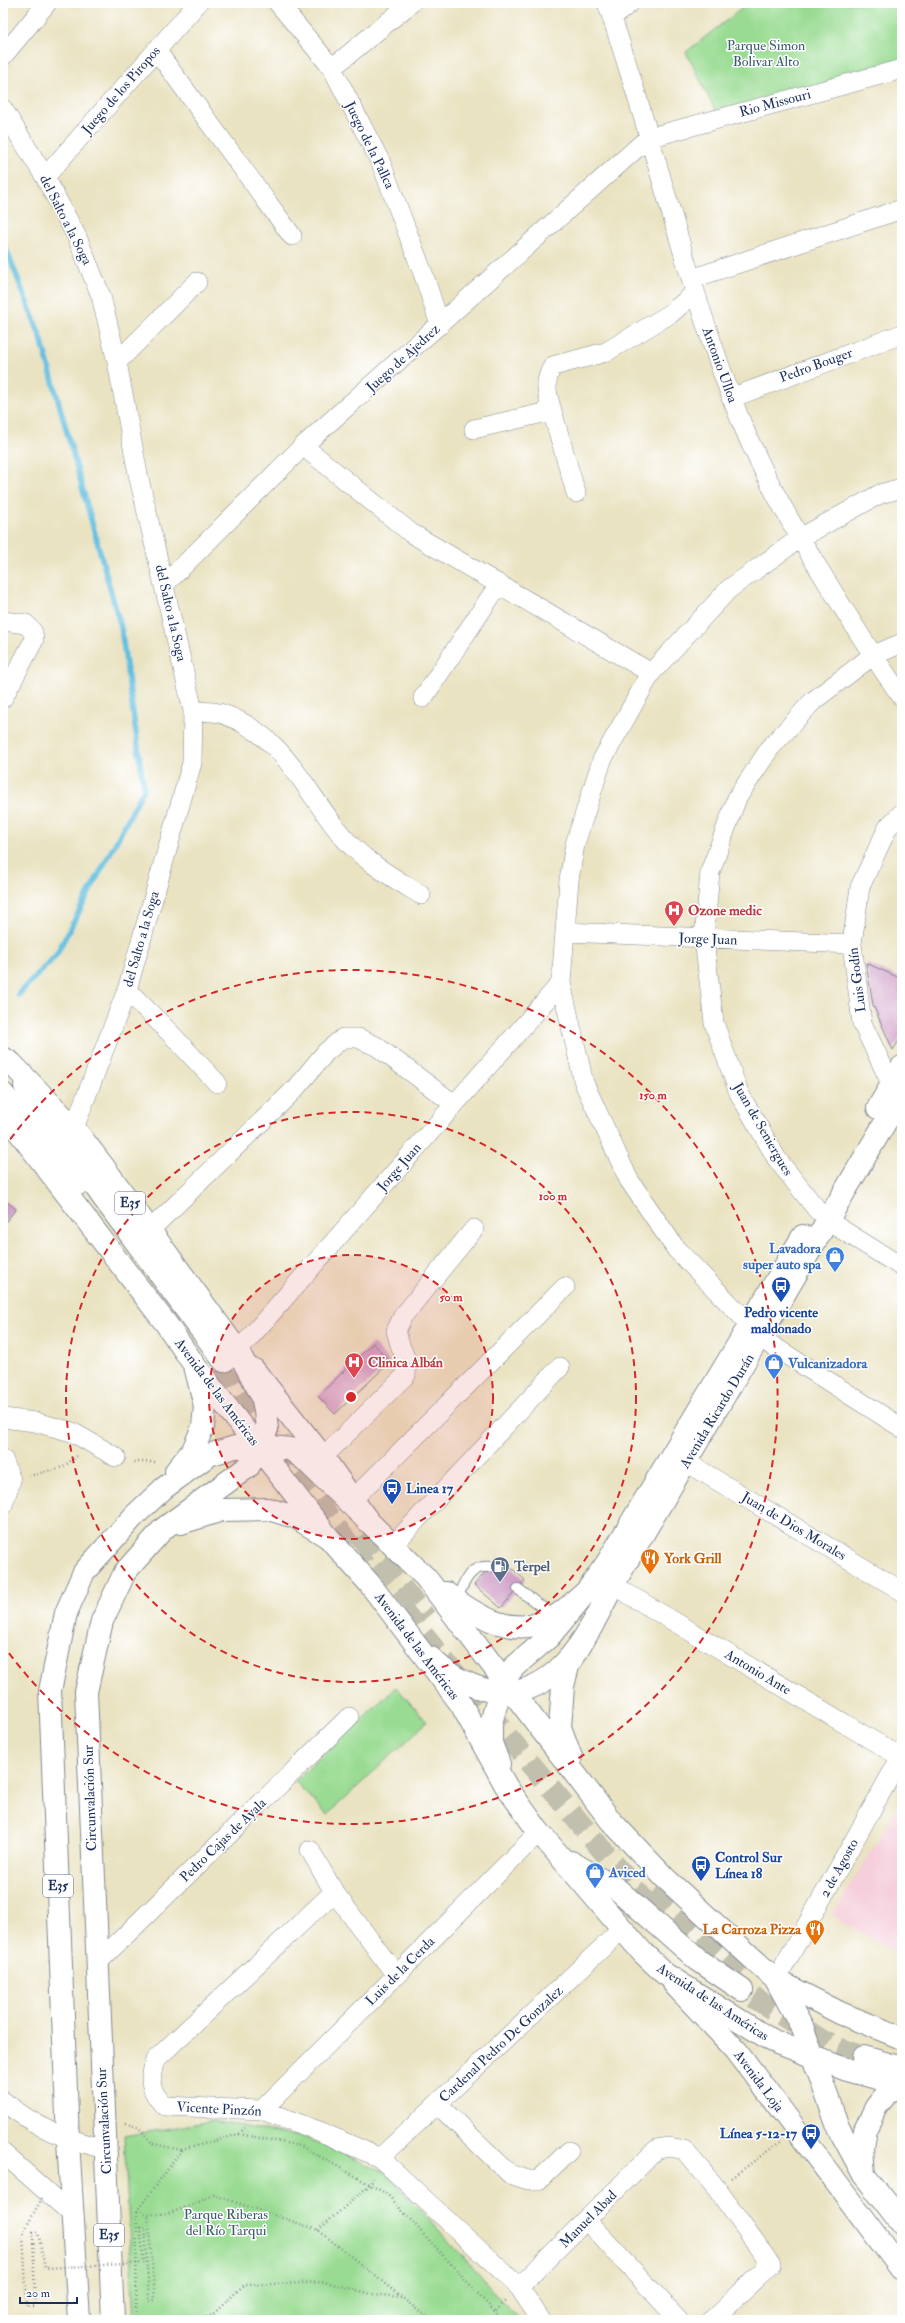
<svg xmlns="http://www.w3.org/2000/svg" width="905" height="2323" viewBox="0 0 905 2323" font-family="'IM FELL Double Pica',serif">
<style>
.built{fill:#f5cfdb}
.green{fill:#99db92;stroke:#5a8578}
.lines{fill:none;stroke-linecap:round;stroke-linejoin:round}
.stream{stroke:#62bfe0;stroke-width:5.5}
.building{fill:#cd9ac5}
.primary-tunnel{stroke:#c1bfae;stroke-width:22;stroke-dasharray:22 11;stroke-linecap:butt}
.service-casing{stroke:#828990;stroke-width:12}
.minor-casing{stroke:#828990;stroke-width:20}
.tertiary-casing{stroke:#828990;stroke-width:24}
.secondary-casing{stroke:#828990;stroke-width:24}
.primary-casing{stroke:#828990;stroke-width:24}
.trunk-casing{stroke:#828990;stroke-width:24}
.path{stroke:#828990;stroke-width:2.5;stroke-dasharray:1 3;stroke-linecap:butt}
.service{stroke:#fff;stroke-width:10}
.minor{stroke:#fff;stroke-width:19}
.tertiary{stroke:#fff;stroke-width:22}
.secondary{stroke:#fff;stroke-width:22}
.primary{stroke:#fff;stroke-width:22}
.trunk{stroke:#fff;stroke-width:22}
.path-bridge{stroke:#828990;stroke-width:2.5;stroke-dasharray:1 3;stroke-linecap:butt}
.ring{fill:none;stroke:#d62828;stroke-width:2;stroke-dasharray:7 5}
.labels{text-anchor:middle;dominant-baseline:central;stroke-width:3;stroke-linejoin:round;paint-order:stroke}
.shield{fill:#fff;stroke:#5f6d8e;stroke-width:1}
.shield-label{font-size:13px;font-weight:bold;fill:#1b2f5e}
.park-label{font-size:14px;fill:#3a5a6b;stroke:#fff}
.street-label{font-size:14px;fill:#1b2f5e;stroke:#fff}
.health-label{font-size:14px;font-weight:bold;fill:#be3a42;stroke:#fff;text-anchor:start}
.shop-label{font-size:14px;font-weight:bold;fill:#366cbe;stroke:#fff;text-anchor:start}
.transit-label{font-size:14px;font-weight:bold;fill:#164399;stroke:#fff;text-anchor:start}
.food-label{font-size:14px;font-weight:bold;fill:#c56008;stroke:#fff;text-anchor:start}
.service-label{font-size:14px;font-weight:bold;fill:#4e5e75;stroke:#fff;text-anchor:start}
.centre{fill:#d62828;stroke:#fff;stroke-width:2}
.ring-label{font-size:12px;text-anchor:middle;font-weight:bold;fill:#d62828;stroke:#fff;stroke-width:3;stroke-linejoin:round;paint-order:stroke}
</style>
<rect width="100%" height="100%" fill="#fff"/>
<filter id="ink" filterUnits="userSpaceOnUse"><feTurbulence type="fractalNoise" baseFrequency=".025" numOctaves="2"/><feDisplacementMap in="SourceGraphic" scale="8" xChannelSelector="R" yChannelSelector="G"/><feConvolveMatrix kernelMatrix="1 2 1 2 8 2 1 2 1" color-interpolation-filters="sRGB"/></filter>
<filter id="wash" filterUnits="userSpaceOnUse"><feTurbulence type="fractalNoise" baseFrequency=".012" numOctaves="4" result="noise"/><feDisplacementMap in="SourceGraphic" scale="16" xChannelSelector="R" yChannelSelector="G"/><feGaussianBlur stdDeviation="0.9" result="paint"/><feColorMatrix in="noise" values="0 0 0 0 0 0 0 0 0 0 0 0 0 0 0 0 0 1.4 0 .05"/><feComposite in="paint" operator="in"/></filter>
<g filter="url(#wash)">
<rect width="100%" height="100%" fill="#eae3c2"/>
<!-- built -->
<path class="built" d="M 902,1800 L 902,1956 L 832,1916 Z"/>
<!-- green -->
<path class="green" d="M 749,3 L 902,3 L 902,62 L 719,118 L 686,52 Z
M 396,1687 L 427,1722 L 327,1815 L 295,1781 Z
M 213,2121 L 304,2137 L 387,2173 L 520,2320 L 134,2320 L 124,2136 Z"/>
<g class="lines">
<!-- stream -->
<path class="stream" d="M 3,241 L 41,338 L 121,628 L 144,789 L 56,955 L 18,995"/>
</g>
<g id="blocks">
<!-- building -->
<path class="building" d="M 866,963 L 902,979 L 902,1036 L 893,1050 L 873,1005 Z
M 3,1199 L 16,1209 L 3,1225 Z
M 373,1343 L 390,1362 L 335,1414 L 318,1396 Z
M 499,1557 L 525,1580 L 501,1608 L 474,1585 Z"/>
</g>
</g>
<g filter="url(#ink)">
<use href="#blocks" fill-opacity="0" stroke="#828990" stroke-width="1"/>
<g class="lines">
<!-- primary-tunnel -->
<path class="primary-tunnel" d="M 219,1368 L 364,1565
M 360,1536 L 426,1618
M 402,1610 L 644,1900 L 658,1913
M 652,1893 L 734,1968 L 751,1979
M 728,1977 L 742,1990 L 831,2046 L 864,2057"/>
<defs>
<path id="service" d="M 518,1589 L 555,1617
M 456,1600 C 464,1584 468,1565 490,1567"/>
<path id="minor" d="M 278,3 L 332,68 L 381,163 L 424,276 L 440,325
M 607,3 C 652,133 682,267 731,396 C 755,461 789,521 825,579 C 850,619 874,659 902,697
M 612,17 L 630,3
M 156,50 L 292,236
M 3,56 L 47,3
M 332,68 L 411,3
M 3,109 L 45,177 L 77,237 L 101,296 L 117,362 L 138,474 L 193,711 L 192,763 L 127,990 L 74,1128
M 45,177 L 198,3
M 691,279 L 902,209
M 117,362 L 197,282
M 731,398 L 902,334
M 552,411 L 576,493
M 474,429 L 552,411 C 547,393 543,382 553,366 L 606,352 L 670,314 L 695,293
M 303,446 L 411,533 L 651,673
M 902,488 L 880,494 L 800,538 L 729,589 L 651,673 L 602,760 L 575,844 L 569,880 L 561,983 L 584,1083 L 629,1180 L 676,1249 L 768,1343 L 902,1428
M 165,584 L 303,446 L 648,138 L 902,69
M 3,621 L 26,624 L 33,632 L 34,640 L 3,698
M 423,698 L 499,584
M 193,711 C 202,712 214,711 223,714 C 284,736 302,786 339,832 C 360,859 392,877 421,895
M 565,932 L 852,944
M 127,990 L 171,1034 L 217,1083
M 897,1096 L 862,1023 L 852,944 L 860,887 L 888,827 L 902,813
M 818,1211 L 777,1159 L 739,1093 L 714,1023 L 704,939 L 710,872 L 737,798 L 770,748 L 813,701 L 872,656 L 902,643
M 828,1221 L 902,1267
M 150,1230 L 294,1090 L 326,1052 L 343,1038 L 358,1038 L 376,1046 L 454,1104
M 238,1351 L 561,983
M 3,1418 L 35,1422 L 72,1432 L 116,1457
M 323,1457 L 406,1375 L 407,1362 L 400,1345 L 396,1331 L 403,1316 L 474,1229
M 3,1459 L 11,1480 L 3,1505
M 686,1462 L 902,1591
M 353,1499 L 565,1287
M 394,1544 L 560,1367
M 613,1585 L 902,1758
M 310,1850 L 334,1892 L 396,1975
M 334,1892 L 155,2060 C 149,2082 149,2089 164,2106 L 262,2110 L 319,2131 L 380,2158 L 519,2287 L 541,2320
M 97,1963 L 349,1717
M 776,1980 L 902,1755
M 3,2101 C 36,2128 65,2139 105,2149
M 437,2104 L 510,2174 L 528,2180 L 539,2180 L 569,2151
M 262,2110 L 539,1832
M 3,2153 L 74,2216
M 380,2158 L 621,1930
M 587,2221 L 679,2320
M 519,2287 L 657,2149 L 670,2147 L 684,2150 L 717,2189 L 771,2264 L 712,2320"/>
<path id="tertiary" d="M 878,1108 L 902,1067
M 431,1658 C 446,1674 463,1683 483,1689 C 551,1709 588,1636 613,1585 L 902,1094
M 499,1764 L 491,1743 L 491,1723 L 503,1681 L 514,1667 L 549,1637 L 587,1591 L 607,1563 L 803,1236"/>
<path id="secondary" d="M 776,1980 L 803,2029 L 838,2127 L 864,2175 L 902,2224
M 674,1984 L 736,2050 L 902,2270"/>
<path id="primary" d="M 25,1086 L 102,1196 L 224,1361
M 3,1094 L 78,1184
M 195,1366 L 328,1537 L 369,1583 L 461,1704 L 506,1786 L 539,1832 L 642,1952 L 665,1974 L 771,2040 L 847,2070 L 902,2085
M 254,1370 L 323,1457 L 368,1521 L 426,1578 L 611,1821 L 665,1878 L 776,1980 L 840,2013 L 902,2038
M 446,1593 C 478,1617 516,1641 556,1616 C 567,1609 577,1600 587,1591
M 571,1757 L 560,1727 L 563,1686 L 568,1666 L 593,1624
M 571,1862 L 617,1889 L 698,1960 L 742,1990
M 864,2057 L 902,2068
M 864,2175 L 862,2147 L 865,2130 L 876,2107 L 888,2092 L 902,2086"/>
<path id="trunk" d="M 3,1058 L 11,1063 L 74,1128 L 103,1166 L 238,1351 L 262,1396 L 265,1410 L 267,1429 L 249,1466 L 163,1529 L 125,1572 L 102,1621 L 86,1692 L 113,2320
M 3,1111 L 167,1325 L 195,1366 L 205,1406 L 203,1427 L 193,1450 L 176,1471
M 181,1523 L 222,1510 L 268,1509 L 295,1517 L 328,1537
M 79,2320 L 68,2140 L 50,1691 L 66,1613 L 84,1572 L 135,1515 L 164,1488 L 209,1455 L 235,1447 L 273,1447 L 290,1449 L 305,1460 L 368,1521"/>
</defs>
<!-- service casing -->
<use href="#service" class="service-casing"/>
<!-- minor casing -->
<use href="#minor" class="minor-casing"/>
<!-- tertiary casing -->
<use href="#tertiary" class="tertiary-casing"/>
<!-- secondary casing -->
<use href="#secondary" class="secondary-casing"/>
<!-- primary casing -->
<use href="#primary" class="primary-casing"/>
<!-- trunk casing -->
<use href="#trunk" class="trunk-casing"/>
<!-- path -->
<path class="path" d="M 134,1462 L 157,1462
M 29,1476 L 63,1467 L 77,1456
M 125,2124 L 138,2127 L 153,2144 L 182,2150
M 239,2134 L 301,2146 L 387,2194 L 502,2320
M 731,2178 L 780,2142
M 137,2211 C 164,2221 190,2205 214,2195 L 318,2230 L 430,2320
M 318,2230 L 371,2184 L 373,2178
M 496,2311 L 506,2300
M 136,2320 L 137,2211 L 182,2150 L 239,2134 L 245,2128
M 199,2320 L 212,2315 L 244,2285 L 325,2282 L 372,2294 L 401,2297"/>
<!-- service -->
<use href="#service" class="service"/>
<!-- minor -->
<use href="#minor" class="minor"/>
<!-- tertiary -->
<use href="#tertiary" class="tertiary"/>
<!-- secondary -->
<use href="#secondary" class="secondary"/>
<!-- primary -->
<use href="#primary" class="primary"/>
<!-- trunk -->
<use href="#trunk" class="trunk"/>
<!-- path-bridge -->
<path class="path-bridge" d="M 42,2198 L 23,2233 L 27,2307 L 35,2306 L 33,2232 L 38,2232 L 45,2268 L 144,2263 L 140,2228 L 145,2227 L 149,2301 L 155,2300 L 148,2215"/>
</g>
</g>
<!-- distance rings -->
<circle cx="351" cy="1397" r="142" fill="#d62828" fill-opacity=".12"/>
<g class="ring">
<circle cx="351" cy="1397" r="142"/>
<circle cx="351" cy="1397" r="285"/>
<path d="M3 1149A427 427 0 1 1 3 1645"/>
</g>
<!-- icons -->
<defs>
<symbol id="hospital-pin" viewBox="-11 -11 22 30"><path d="M0 17L-7.5 6A9.5 9.5 0 1 1 7.5 6Z" fill="#e0444e" stroke="#fff"/><path d="M-5-5h3v3.5h4V-5h3V5h-3V1.5h-4V5h-3Z" fill="#fff"/></symbol>
<symbol id="shop-pin" viewBox="-11 -11 22 30"><path d="M0 17L-7.5 6A9.5 9.5 0 1 1 7.5 6Z" fill="#3f7fe0" stroke="#fff"/><path d="M-5-2.5h2.3a2.7 3.5 0 0 1 5.4 0H5L5.5 6h-11ZM-1.5-2.5h3a1.5 2.3 0 0 0-3 0Z" fill="#fff"/></symbol>
<symbol id="bus-pin" viewBox="-11 -11 22 30"><path d="M0 17L-7.5 6A9.5 9.5 0 1 1 7.5 6Z" fill="#1a4fb4" stroke="#fff"/><path d="M-5-6H5V4H4V6H2V4H-2V6H-4V4H-5ZM-3.5-4V0h7V-4ZM-3.5 1.2v1.5H-2V1.2ZM2 1.2v1.5H3.5V1.2Z" fill="#fff"/></symbol>
<symbol id="restaurant-pin" viewBox="-11 -11 22 30"><path d="M0 17L-7.5 6A9.5 9.5 0 1 1 7.5 6Z" fill="#e8710a" stroke="#fff"/><path d="M-5-6h1v4h1v-4h1v4h1v-4h1v5L-1.5 .5V6h-2V.5L-5-1ZM5-6V6H3V1.5H1.5Q1.5-4 5-6Z" fill="#fff"/></symbol>
<symbol id="fuel-pin" viewBox="-11 -11 22 30"><path d="M0 17L-7.5 6A9.5 9.5 0 1 1 7.5 6Z" fill="#5c6f8a" stroke="#fff"/><path d="M-5.5-6h7V0h2V4h1.3V-2.5L3-4.5l.8-.8L6-3V5H2.5V1h-1V6h-7ZM-4.2-4.7v3.2H.2V-4.7Z" fill="#fff"/></symbol>
</defs>
<g fill-rule="evenodd">
<use href="#hospital-pin" x="663" y="899" width="22" height="30"/>
<use href="#shop-pin" x="824" y="1245" width="22" height="30"/>
<use href="#bus-pin" x="770" y="1275" width="22" height="30"/>
<use href="#hospital-pin" x="343" y="1351" width="22" height="30"/>
<use href="#shop-pin" x="763" y="1352" width="22" height="30"/>
<use href="#bus-pin" x="381" y="1477" width="22" height="30"/>
<use href="#restaurant-pin" x="639" y="1547" width="22" height="30"/>
<use href="#fuel-pin" x="489" y="1555" width="22" height="30"/>
<use href="#bus-pin" x="690" y="1854" width="22" height="30"/>
<use href="#shop-pin" x="584" y="1861" width="22" height="30"/>
<use href="#restaurant-pin" x="804" y="1918" width="22" height="30"/>
<use href="#bus-pin" x="800" y="2122" width="22" height="30"/>
</g>
<g class="labels">
<!-- shield labels -->
<g class="shield">
<rect x="115" y="1192" width="30" height="22" rx="3"/>
<rect x="43" y="1875" width="30" height="22" rx="3"/>
<rect x="94" y="2224" width="30" height="22" rx="3"/>
</g>
<g class="shield-label">
<text x="130" y="1203">E35</text>
<text x="58" y="1886">E35</text>
<text x="109" y="2235">E35</text>
</g>
<!-- park labels -->
<g class="park-label">
<text x="766" y="45">Parque Simon<tspan x="766" dy="16">Bolivar Alto</tspan></text>
<text x="226" y="2214">Parque Riberas<tspan x="226" dy="16">del Río Tarqui</tspan></text>
</g>
<!-- street labels -->
<g class="street-label">
<text transform="translate(121 90) rotate(-49)">Juego de los Piropos</text>
<text transform="translate(775 103) rotate(-15)">Rio Missouri</text>
<text transform="translate(370 145) rotate(64)">Juego de la Pallca</text>
<text transform="translate(66 220) rotate(63)">del Salto a la Soga</text>
<text transform="translate(403 358) rotate(-42)">Juego de Ajedrez</text>
<text transform="translate(720 365) rotate(70)">Antonio Ulloa</text>
<text transform="translate(816 365) rotate(-20)">Pedro Bouger</text>
<text transform="translate(171 613) rotate(77)">del Salto a la Soga</text>
<text transform="translate(141 939) rotate(-74)">del Salto a la Soga</text>
<text transform="translate(708 939) rotate(2)">Jorge Juan</text>
<text transform="translate(857 980) rotate(-97)">Luis Godín</text>
<text transform="translate(763 1129) rotate(60)">Juan de Seniergues</text>
<text transform="translate(399 1167) rotate(-49)">Jorge Juan</text>
<text transform="translate(217 1392) rotate(53)">Avenida de las Américas</text>
<text transform="translate(717 1411) rotate(-59)">Avenida Ricardo Durán</text>
<text transform="translate(794 1526) rotate(31)">Juan de Dios Morales</text>
<text transform="translate(417 1646) rotate(53)">Avenida de las Américas</text>
<text transform="translate(758 1672) rotate(31)">Antonio Ante</text>
<text transform="translate(90 1798) rotate(-92)">Circunvalación Sur</text>
<text transform="translate(223 1840) rotate(-44)">Pedro Cajas de Ayala</text>
<text transform="translate(839 1868) rotate(-61)">2 de Agosto</text>
<text transform="translate(400 1971) rotate(-45)">Luis de la Cerda</text>
<text transform="translate(713 2002) rotate(33)">Avenida de las Américas</text>
<text transform="translate(501 2044) rotate(-43)">Cardenal Pedro De Gonzalez</text>
<text transform="translate(759 2081) rotate(53)">Avenida Loja</text>
<text transform="translate(219 2109) rotate(3)">Vicente Pinzón</text>
<text transform="translate(104 2121) rotate(-93)">Circunvalación Sur</text>
<text transform="translate(588 2219) rotate(-45)">Manuel Abad</text>
</g>
<!-- health labels -->
<g class="health-label">
<text x="688" y="910">Ozone medic</text>
<text x="368" y="1362">Clinica Albán</text>
</g>
<!-- shop labels -->
<g class="shop-label">
<text x="821" y="1248" text-anchor="end">Lavadora<tspan x="821" dy="16">super auto spa</tspan></text>
<text x="788" y="1363">Vulcanizadora</text>
<text x="609" y="1872">Aviced</text>
</g>
<!-- transit labels -->
<g class="transit-label">
<text x="781" y="1312" text-anchor="middle">Pedro vicente<tspan x="781" dy="16">maldonado</tspan></text>
<text x="406" y="1488">Linea 17</text>
<text x="715" y="1857">Control Sur<tspan x="715" dy="16">Línea 18</tspan></text>
<text x="797" y="2133" text-anchor="end">Línea 5-12-17</text>
</g>
<!-- food labels -->
<g class="food-label">
<text x="664" y="1558">York Grill</text>
<text x="801" y="1929" text-anchor="end">La Carroza Pizza</text>
</g>
<!-- service labels -->
<g class="service-label">
<text x="514" y="1566">Terpel</text>
</g>
</g>
<circle cx="351" cy="1397" r="6" class="centre"/>
<g class="ring-label">
<text x="653" y="1099">150 m</text>
<text x="553" y="1200">100 m</text>
<text x="451" y="1301">50 m</text>
</g>
<!-- margin -->
<rect width="905" height="2323" fill="none" stroke="#fff" stroke-width="16"/>
<!-- scale -->
<path d="M20 2297v6h57v-6" fill="none" stroke="#1b2f5e" stroke-width="2"/>
<text x="26" y="2297" font-size="12" fill="#1b2f5e" stroke="#ffffff" stroke-width="3" paint-order="stroke">20 m</text>
</svg>
